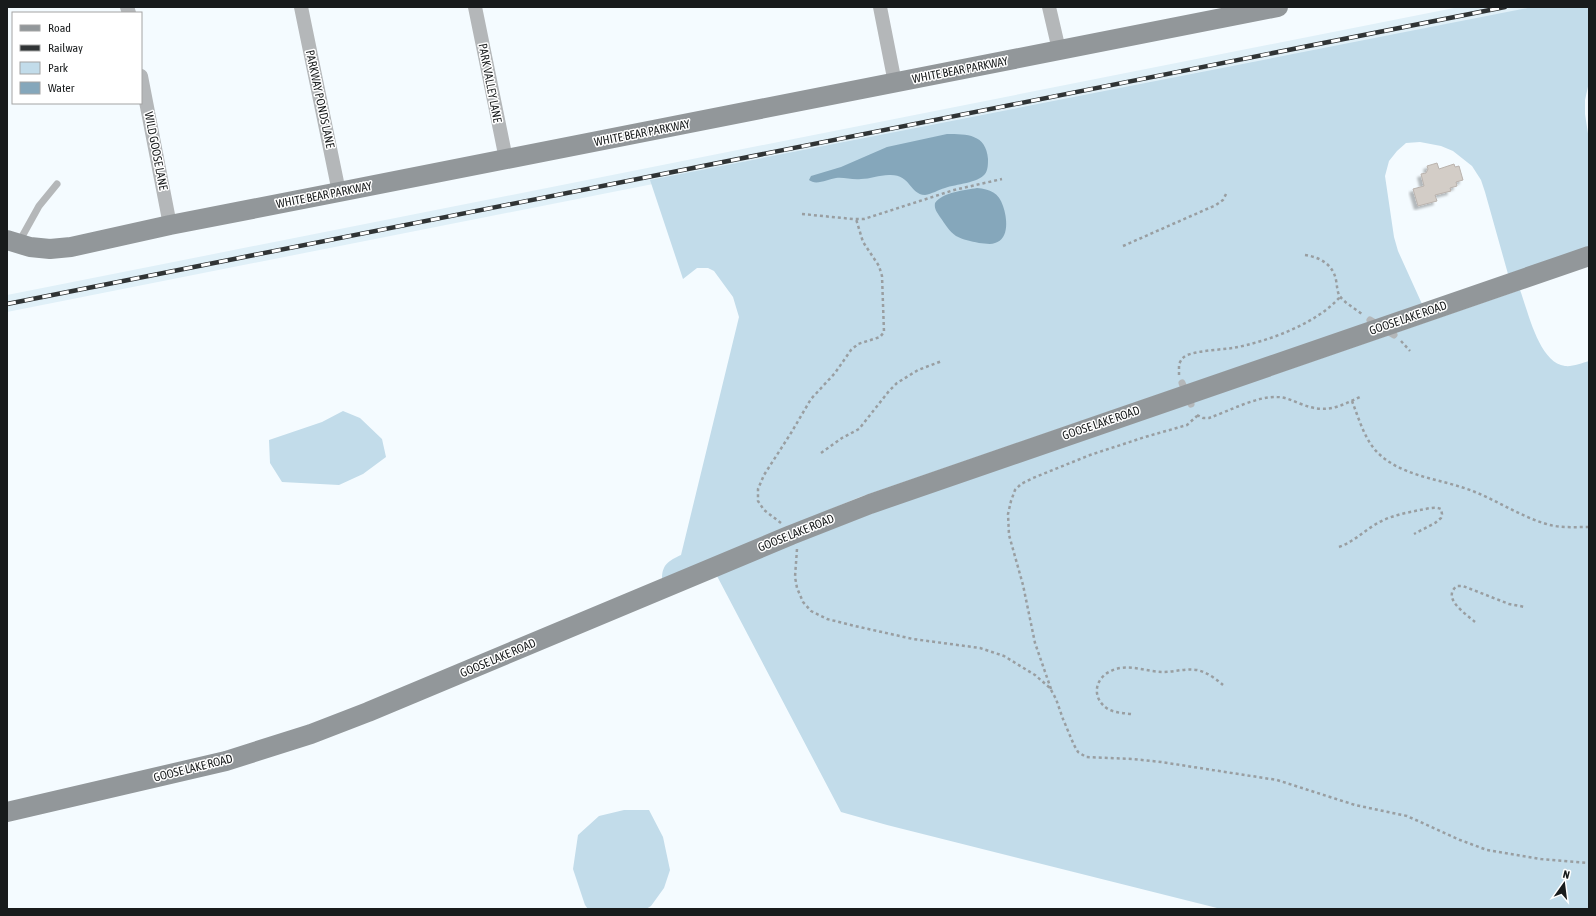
<svg xmlns="http://www.w3.org/2000/svg" width="1596" height="916" viewBox="0 0 1596 916" font-family="'Asap Condensed',sans-serif">
<style>
.built{fill:#e0f0f8}
.green{fill:#c2dcea}
.water{fill:#85a7bb}
.building{fill:#d3cdc7;stroke:#bab3ae;filter:url(#shadow)}
.lines{fill:none;stroke-linecap:round;stroke-linejoin:round}
.path{stroke:#999ea1;stroke-width:2.5;stroke-dasharray:3 3;stroke-linecap:butt}
.lane{stroke:#b4b7b9;stroke-width:7}
.street{stroke:#b4b7b9;stroke-width:14}
.secondary{stroke:#92979a;stroke-width:20}
.rail-casing{stroke:#303435;stroke-width:4.5}
.rail{stroke:#fff;stroke-width:3;stroke-dasharray:9;stroke-linecap:butt}
.labels{text-anchor:middle;dominant-baseline:central;stroke-width:3;stroke-linejoin:round;paint-order:stroke}
.street-label{font-size:12px;fill:#181b1c;stroke:#fff}
</style>
<defs>
<filter id="shadow"><feDropShadow dx="-3.5" dy="3.5" stdDeviation="1" flood-color="#0004"/></filter>
</defs>
<rect width="100%" height="100%" fill="#f4fbff"/>
<!-- built -->
<path class="built" d="M 1459,7 L 1545,7 L 7,312 L 7,295 Z"/>
<!-- green -->
<path class="green" d="M 1533,7 L 1589,7 L 1589,82 L 1585,100 L 1585,114 L 1589,140 L 1589,247 L 1508,274 L 1485,192 L 1481,180 L 1472,166 L 1453,151 L 1441,146 L 1420,142 L 1406,143 L 1397,151 L 1389,161 L 1385,176 L 1394,237 L 1398,251 L 1422,304 L 860,497 L 662,579 C 662,565 668,561 681,555 L 739,317 L 733,297 L 714,271 L 708,268 L 697,268 L 683,279 L 650,180 Z
M 1520,290 C 1528,311 1539,363 1565,366 C 1572,367 1582,363 1589,361 L 1589,909 L 1221,909 L 887,825 L 841,812 L 717,576 L 770,553 L 878,511 Z
M 343,411 L 360,418 L 382,439 L 386,457 L 363,474 L 339,485 L 282,482 L 270,463 L 269,440 L 322,422 Z
M 624,810 L 649,810 L 663,837 L 670,870 L 664,888 L 651,906 L 646,909 L 588,909 L 585,905 L 573,869 L 578,835 L 599,816 Z"/>
<!-- water -->
<path class="water" d="M 947,134 C 967,134 986,134 988,159 C 988,164 988,170 985,174 C 978,183 956,184 945,188 C 938,190 932,194 925,195 C 909,194 911,174 889,175 C 879,175 870,179 861,179 C 852,180 844,177 836,178 C 828,179 816,186 809,180 L 811,176 L 841,167 L 887,147 Z
M 977,188 C 990,189 999,193 1003,206 C 1007,217 1010,239 995,243 C 990,245 984,243 979,243 C 971,241 963,240 956,236 C 949,231 945,224 940,217 C 937,212 934,209 935,203 C 943,192 965,190 977,188 Z"/>
<!-- building -->
<path class="building" d="M 1437,163 L 1439,169 L 1454,164 L 1455,167 L 1459,166 L 1463,180 L 1456,182 L 1457,186 L 1450,188 L 1451,191 L 1435,195 L 1437,201 L 1418,206 L 1413,189 L 1424,186 L 1421,174 L 1426,173 L 1428,169 L 1427,166 Z"/>
<g class="lines">
<!-- path -->
<path class="path" d="M 802,214 L 853,219 L 864,219 L 954,190 L 1002,179
M 1123,246 L 1216,205 L 1223,200 L 1227,192
M 1305,255 C 1319,257 1333,264 1336,280 C 1337,285 1337,290 1339,295 C 1344,303 1356,309 1363,315
M 1401,341 L 1410,351
M 1179,375 L 1179,364 C 1181,360 1183,357 1187,355 C 1202,350 1218,350 1233,348 C 1269,341 1316,324 1340,297
M 1352,401 C 1359,419 1365,441 1379,454 C 1405,478 1444,479 1475,492 C 1500,502 1523,518 1550,525 C 1562,528 1576,527 1589,527
M 1197,415 L 1203,418 L 1209,418 C 1229,411 1257,396 1277,397 C 1286,397 1293,401 1301,404 C 1326,414 1339,407 1362,396
M 821,453 L 842,438 L 859,429 L 889,391 L 897,383 L 918,370 L 942,361
M 781,523 L 764,510 L 758,501 L 758,489 L 764,475 L 791,433 L 811,399 L 835,373 L 851,350 L 858,344 L 880,337 L 884,332 L 882,276 L 879,266 L 863,242 L 856,219
M 1339,547 C 1353,542 1363,532 1376,524 C 1389,516 1405,513 1420,510 C 1427,509 1435,506 1441,509 L 1442,514 L 1441,518 L 1435,523 L 1414,534
M 797,549 L 795,577 L 797,588 L 803,602 L 811,611 L 827,619 L 855,626 L 913,639 L 980,648 L 1004,656 L 1035,675 L 1050,688 L 1056,699 L 1063,719 L 1074,745 L 1078,752 L 1086,757 L 1133,759 L 1161,762 L 1277,780 L 1355,805 L 1407,816 L 1460,840 L 1487,850 L 1541,859 L 1589,863
M 1475,622 C 1466,614 1441,598 1457,586 L 1463,586 L 1509,604 L 1525,607
M 1051,689 L 1035,643 L 1023,585 L 1009,535 L 1008,514 L 1011,501 L 1015,490 L 1021,484 L 1033,478 L 1090,455 L 1145,437 L 1187,425 L 1197,416
M 1131,714 C 1123,713 1115,713 1108,709 C 1092,699 1094,680 1109,672 C 1126,662 1146,672 1163,672 C 1175,672 1185,668 1197,670 C 1207,672 1216,679 1223,685"/>
<!-- lane -->
<path class="lane" d="M 19,242 L 39,206 L 57,184
M 1370,320 L 1394,335
M 1182,383 L 1191,404"/>
<!-- street -->
<path class="street" d="M 127,7 L 129,13
M 301,7 L 339,192
M 475,7 L 506,159
M 880,7 L 895,83
M 1049,7 L 1059,50
M 141,76 L 170,225"/>
<!-- secondary -->
<path class="secondary" d="M 7,240 L 30,247 L 50,249 L 71,247 L 170,225 L 339,192 L 1278,7
M 7,812 L 226,761 L 311,734 L 368,712 L 791,535 L 870,504 L 1589,256"/>
<defs>
<path id="rail" d="M 7,304 L 1505,7"/>
</defs>
<!-- rail casing -->
<use href="#rail" class="rail-casing"/>
<!-- rail -->
<use href="#rail" class="rail"/>
</g>
<g class="labels">
<!-- street labels -->
<g class="street-label">
<text transform="translate(960 70) rotate(-11)">WHITE BEAR PARKWAY</text>
<text transform="translate(490 83) rotate(79)">PARK VALLEY LANE</text>
<text transform="translate(320 99) rotate(78)">PARKWAY PONDS LANE</text>
<text transform="translate(642 133) rotate(-11)">WHITE BEAR PARKWAY</text>
<text transform="translate(156 151) rotate(79)">WILD GOOSE LANE</text>
<text transform="translate(324 195) rotate(-11)">WHITE BEAR PARKWAY</text>
<text transform="translate(1408 318) rotate(-19)">GOOSE LAKE ROAD</text>
<text transform="translate(1101 423) rotate(-19)">GOOSE LAKE ROAD</text>
<text transform="translate(796 533) rotate(-22)">GOOSE LAKE ROAD</text>
<text transform="translate(498 658) rotate(-23)">GOOSE LAKE ROAD</text>
<text transform="translate(193 768) rotate(-14)">GOOSE LAKE ROAD</text>
</g>
</g>
<!-- border -->
<rect width="1596" height="916" fill="none" stroke="#181b1c" stroke-width="16"/>
<!-- legend -->
<rect x="12" y="12" width="130" height="92" fill="#ffffff" stroke="#a3a4a4"/>
<rect x="20" y="25" width="20" height="6" fill="#92979a" stroke="#a3a4a4"/>
<text x="48" y="32" font-size="12" fill="#181b1c">Road</text>
<rect x="20" y="45" width="20" height="6" fill="#303435" stroke="#a3a4a4"/>
<text x="48" y="52" font-size="12" fill="#181b1c">Railway</text>
<rect x="20" y="62" width="20" height="12" fill="#c2dcea" stroke="#a3a4a4"/>
<text x="48" y="72" font-size="12" fill="#181b1c">Park</text>
<rect x="20" y="82" width="20" height="12" fill="#85a7bb" stroke="#a3a4a4"/>
<text x="48" y="92" font-size="12" fill="#181b1c">Water</text>
<!-- north arrow -->
<g transform="translate(1564 884) rotate(14)" stroke="#ffffff" stroke-width="3" paint-order="stroke">
<path d="M0-3L7 15L0 10L-7 15Z" fill="#181b1c"/>
<text y="-6" font-size="11" font-weight="bold" text-anchor="middle" fill="#181b1c">N</text>
</g>
</svg>
